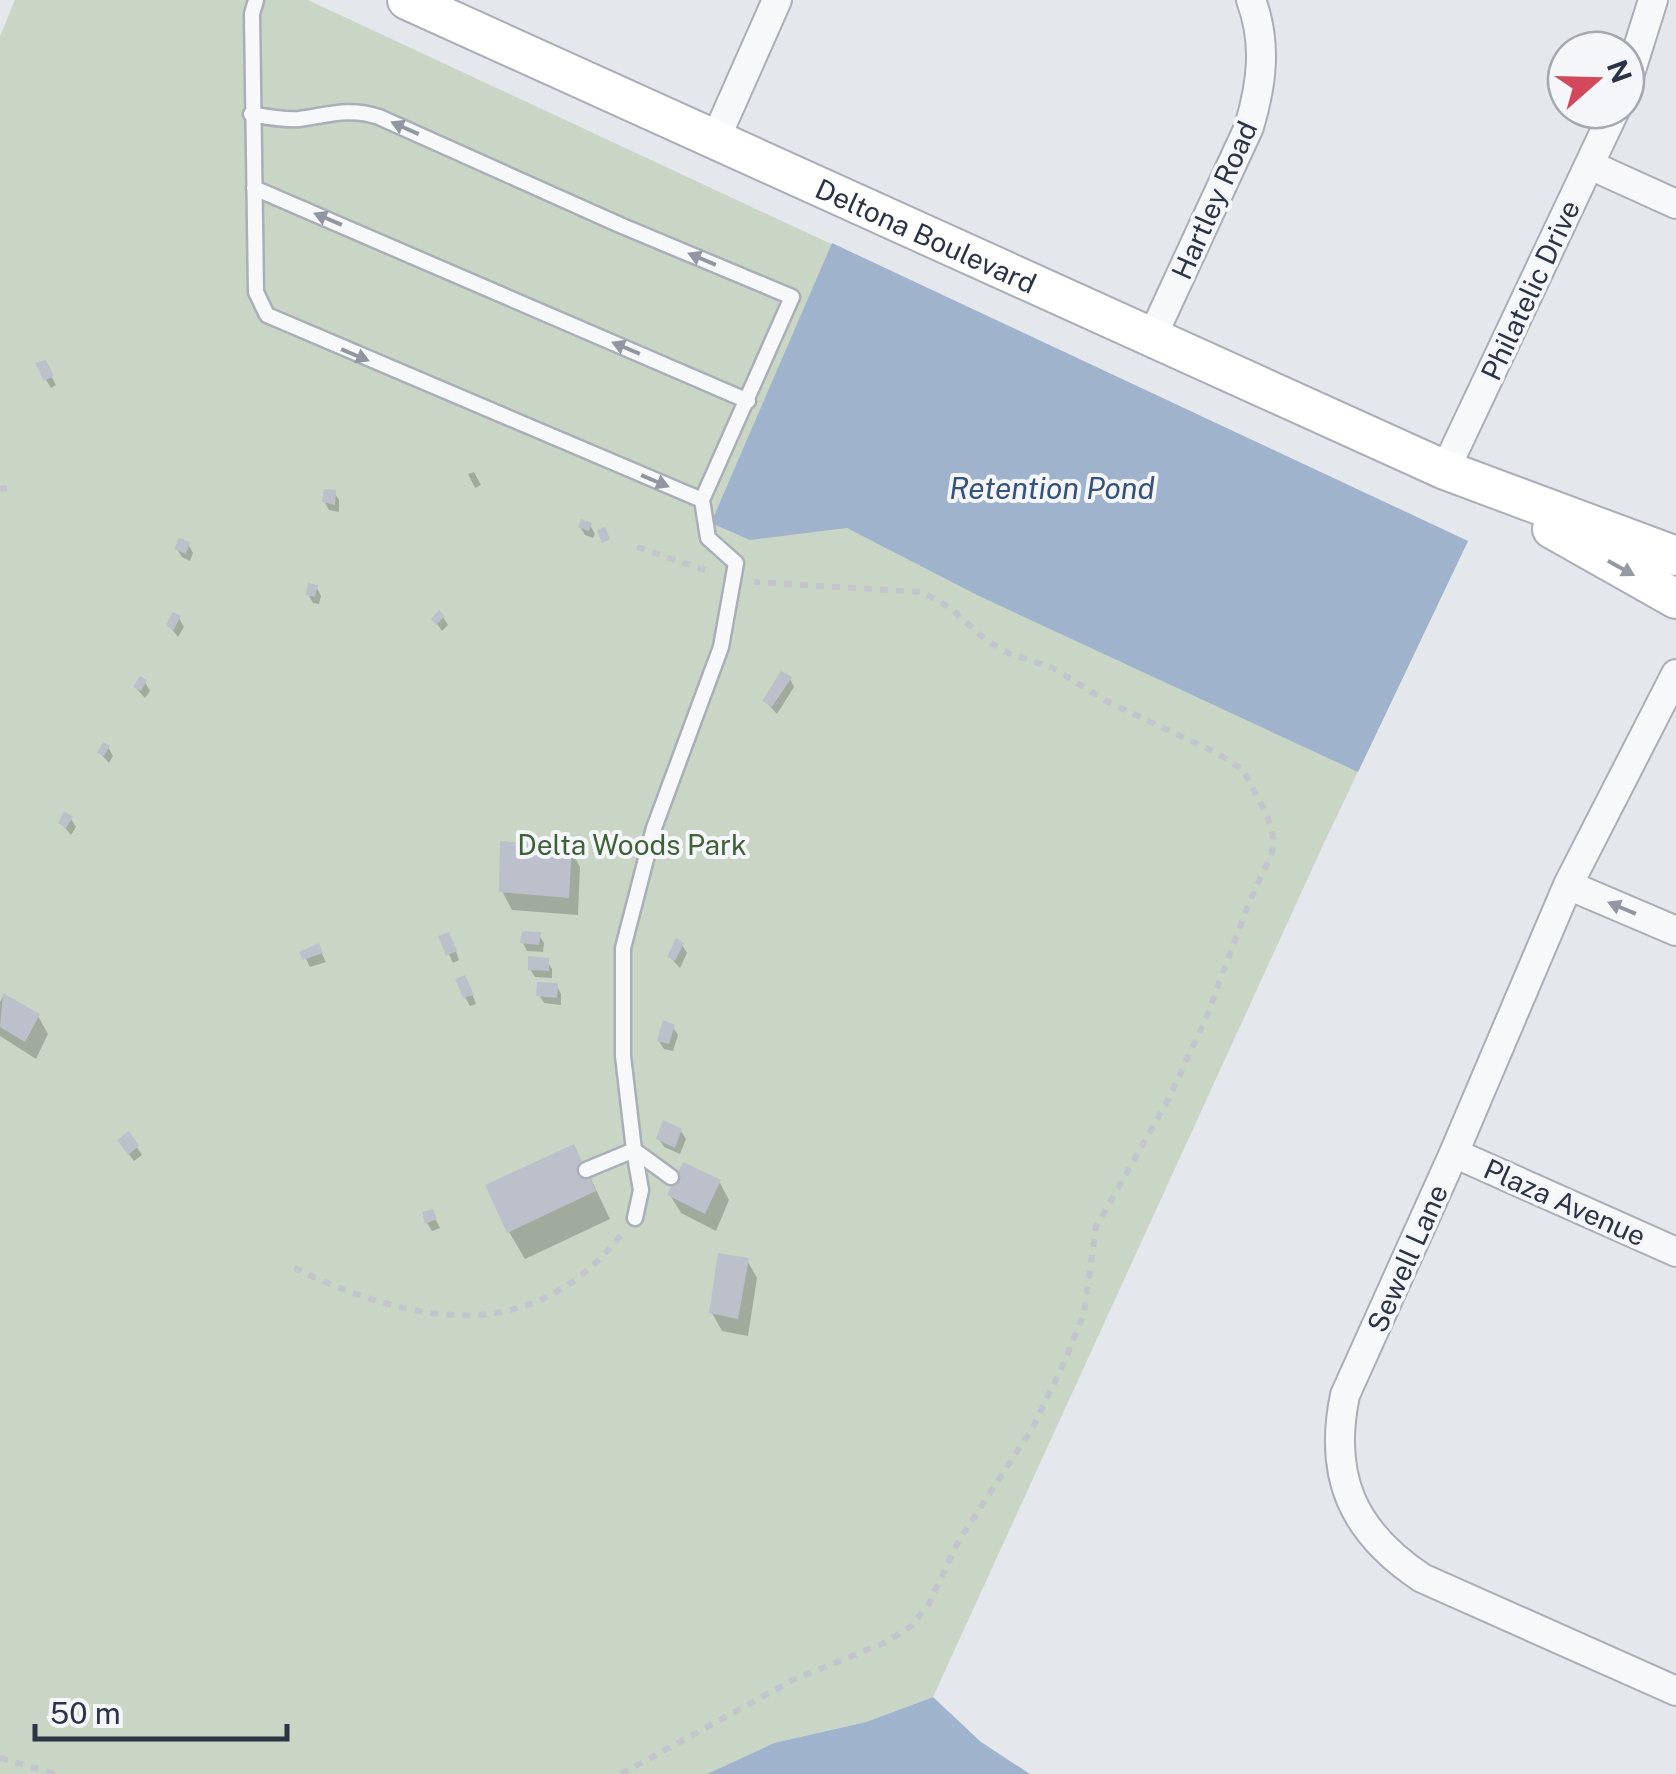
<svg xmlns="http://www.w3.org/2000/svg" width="1676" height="1774" viewBox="0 0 1676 1774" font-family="'Public Sans',sans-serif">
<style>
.green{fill:#c9d6c5}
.water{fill:#9fb4cc}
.shadow{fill:#0003}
.building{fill:#bbc0ca}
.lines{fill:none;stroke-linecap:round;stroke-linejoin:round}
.lane-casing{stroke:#a9aeb7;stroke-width:19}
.street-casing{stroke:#a9aeb7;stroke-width:32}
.secondary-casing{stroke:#a9aeb7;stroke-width:42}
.path{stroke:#c2c5cb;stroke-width:6;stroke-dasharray:8 8;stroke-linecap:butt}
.lane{stroke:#f7f8fa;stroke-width:14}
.street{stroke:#f7f8fa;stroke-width:28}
.secondary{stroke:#fff;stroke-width:38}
.oneway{fill:#9196a0}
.oneway2{fill:#959aa2}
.labels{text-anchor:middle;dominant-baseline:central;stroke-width:8;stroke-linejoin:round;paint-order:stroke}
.street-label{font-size:28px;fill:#2b3445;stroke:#f4f6f9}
.park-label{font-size:28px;fill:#3f6138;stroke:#f4f6f9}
.water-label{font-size:30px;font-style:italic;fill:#34527a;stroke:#f4f6f9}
</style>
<rect width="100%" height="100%" fill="#e4e7ec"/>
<!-- green -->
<path class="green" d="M 15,0 L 308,0 L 1468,541 L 1324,843 L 933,1697 L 866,1722 L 774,1743 L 707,1774 L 0,1774 L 0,36 Z"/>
<!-- water -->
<path class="water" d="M 832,243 L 1468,541 L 1358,772 L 979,596 L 847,528 L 750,540 L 711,523 Z
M 933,1697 L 981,1742 L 1030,1774 L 707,1774 L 774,1743 L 866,1722 Z"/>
<!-- shadow -->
<path class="shadow" d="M 44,363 L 56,385 L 51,388 L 46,380 Z
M 474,472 L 481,485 L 475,488 L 468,474 Z
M 334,492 L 339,500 L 339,512 L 329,510 L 324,501 Z
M 590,525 L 595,534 L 593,538 L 585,535 L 580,527 Z
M 188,544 L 193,553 L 190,561 L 182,557 L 177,549 Z
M 317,588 L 321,596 L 319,604 L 313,603 L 308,594 Z
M 443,617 L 448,625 L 442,631 L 434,619 Z
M 179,618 L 184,627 L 178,637 L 168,625 Z
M 790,679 L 794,687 L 777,714 L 765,701 Z
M 145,682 L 150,691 L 145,698 L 135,687 Z
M 108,747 L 113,756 L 109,763 L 100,753 Z
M 71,819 L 76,827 L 71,835 L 61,823 Z
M 570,849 L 580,867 L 578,915 L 512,910 L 502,891 Z
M 539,935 L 544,943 L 543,952 L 527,951 L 523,943 Z
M 441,937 L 453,943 L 459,960 L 453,963 Z
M 682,945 L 687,953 L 680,968 L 670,957 Z
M 318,946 L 326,962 L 310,967 L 303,953 Z
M 547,961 L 552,969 L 552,978 L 535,977 L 530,969 Z
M 469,986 L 476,1004 L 470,1006 L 465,997 Z
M 557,986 L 561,994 L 561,1005 L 544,1003 L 539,995 Z
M 3,996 L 38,1016 L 48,1034 L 36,1059 L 0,1036 L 0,1002 Z
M 673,1027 L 678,1035 L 673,1051 L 664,1049 L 659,1041 Z
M 681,1131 L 686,1139 L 680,1154 L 664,1147 L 659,1139 Z
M 129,1135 L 142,1155 L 134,1161 L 125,1149 Z
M 589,1175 L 610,1219 L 525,1259 L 509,1232 Z
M 719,1181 L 729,1200 L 716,1231 L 681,1213 L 670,1195 Z
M 432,1212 L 440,1228 L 432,1231 L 427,1223 Z
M 747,1260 L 757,1278 L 748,1336 L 722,1331 L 712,1313 Z"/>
<!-- building -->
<path class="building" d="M 46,360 L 54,376 L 44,381 L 35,363 Z
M 324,489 L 336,490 L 335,505 L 322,502 Z
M 581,519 L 592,523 L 589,531 L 578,527 Z
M 605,527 L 610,539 L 602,543 L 597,530 Z
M 179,538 L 190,542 L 186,554 L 174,549 Z
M 308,583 L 318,585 L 315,597 L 306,595 Z
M 439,610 L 445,616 L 436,625 L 431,619 Z
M 173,612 L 181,616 L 173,631 L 166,625 Z
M 781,671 L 792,677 L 772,707 L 762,701 Z
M 140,676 L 147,680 L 141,691 L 133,687 Z
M 103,742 L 110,746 L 104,756 L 97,753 Z
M 64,811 L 73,817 L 66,828 L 58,823 Z
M 500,841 L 572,847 L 569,898 L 499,892 Z
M 522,931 L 541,932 L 539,945 L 520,943 Z
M 449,932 L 457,951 L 446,956 L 438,936 Z
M 676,938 L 684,943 L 675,961 L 667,957 Z
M 319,943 L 323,953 L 303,960 L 299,952 Z
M 528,956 L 549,958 L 549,971 L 528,970 Z
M 465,975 L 474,995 L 463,998 L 455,979 Z
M 537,982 L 558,983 L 557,998 L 536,996 Z
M 3,993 L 40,1014 L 25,1042 L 0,1027 Z
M 663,1020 L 675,1025 L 669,1044 L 657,1041 Z
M 663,1120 L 682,1129 L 675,1148 L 656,1139 Z
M 129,1131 L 139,1146 L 128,1155 L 117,1140 Z
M 574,1144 L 596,1191 L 507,1233 L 485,1185 Z
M 683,1162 L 721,1180 L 705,1214 L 667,1195 Z
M 433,1209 L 437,1219 L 425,1224 L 422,1212 Z
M 718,1253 L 749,1258 L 738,1319 L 709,1313 Z"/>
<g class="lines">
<defs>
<path id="lane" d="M 256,0 L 252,14 L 256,292 L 267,315 L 702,500
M 251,114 C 267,117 283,120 299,119 C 328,115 350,107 379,117 L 620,225 L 792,297 L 702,500 L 708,538 L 736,563 L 721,647 L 654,828 L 623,948 L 623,1056 L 634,1150 L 671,1177
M 254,188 L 748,401
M 586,1170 L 634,1150 L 641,1190 L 635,1218"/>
<path id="street" d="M 1626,86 L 1653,0
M 715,140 L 777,0
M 1590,165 L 1676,204
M 1152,337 L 1249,127 C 1262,83 1267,43 1251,0
M 1445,470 L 1615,110
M 1676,674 L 1568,885 L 1454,1153 L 1345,1395 C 1328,1477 1353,1532 1422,1578 L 1676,1691
M 1568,885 L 1676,931
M 1454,1153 L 1676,1252"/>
<g id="secondary">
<path id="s1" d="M 407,0 L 1445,470 L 1676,556"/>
<path d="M 1552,529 L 1676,599"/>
</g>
</defs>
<!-- lane casing -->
<use href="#lane" class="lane-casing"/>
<!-- street casing -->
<use href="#street" class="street-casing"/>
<!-- secondary casing -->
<use href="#secondary" class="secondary-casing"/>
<!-- path -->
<path class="path" d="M 0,489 L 7,488
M 637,547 L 708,571
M 294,1268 C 411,1323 530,1350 621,1235
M 0,1758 L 55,1774
M 621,1774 L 793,1680 L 886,1642 L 911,1626 L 929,1604 L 958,1542 L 1033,1427 L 1064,1363 L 1084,1313 L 1096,1227 L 1168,1100 L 1206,1018 L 1249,903 L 1272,853 L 1273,836 L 1267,815 L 1243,770 L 1219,754 L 1106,701 L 1053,668 L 1008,653 L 987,641 L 949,607 L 922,592 L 754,582"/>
<!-- lane -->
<use href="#lane" class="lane"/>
<!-- street -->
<use href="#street" class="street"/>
<!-- secondary -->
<use href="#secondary" class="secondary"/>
</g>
<!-- one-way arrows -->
<defs><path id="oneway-solid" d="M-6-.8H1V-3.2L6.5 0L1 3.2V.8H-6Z" transform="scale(2.5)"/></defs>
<g class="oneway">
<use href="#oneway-solid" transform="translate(405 128) rotate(-156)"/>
<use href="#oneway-solid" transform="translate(328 219) rotate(-157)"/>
<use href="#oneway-solid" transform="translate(702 259) rotate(-157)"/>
<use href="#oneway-solid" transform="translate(626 348) rotate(-157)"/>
<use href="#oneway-solid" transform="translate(355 355) rotate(23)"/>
<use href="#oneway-solid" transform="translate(655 481) rotate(23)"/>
<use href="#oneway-solid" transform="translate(1622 908) rotate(-157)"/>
</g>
<use class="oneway2" href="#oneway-solid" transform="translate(1621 568) rotate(29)"/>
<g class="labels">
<!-- street labels -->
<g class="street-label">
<text transform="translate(1214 200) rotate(-66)">Hartley Road</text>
<text stroke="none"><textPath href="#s1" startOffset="570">Deltona Boulevard</textPath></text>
<text transform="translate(1530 290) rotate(-65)">Philatelic Drive</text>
<text transform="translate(1565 1202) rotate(24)">Plaza Avenue</text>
<text transform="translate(1407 1258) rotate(-66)">Sewell Lane</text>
</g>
<!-- park labels -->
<g class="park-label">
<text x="632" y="844">Delta Woods Park</text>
</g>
<!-- water labels -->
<g class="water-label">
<text x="1052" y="488">Retention Pond</text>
</g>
</g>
<!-- north arrow -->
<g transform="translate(1596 80) rotate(70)"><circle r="48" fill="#f4f6f9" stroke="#a4a8b1" stroke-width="2.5"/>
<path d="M0-8L18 38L0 25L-18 38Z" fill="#d1495b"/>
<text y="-15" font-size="28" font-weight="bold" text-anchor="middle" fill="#2b3445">N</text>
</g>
<!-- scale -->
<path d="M35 1724v15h252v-15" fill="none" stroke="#2b3445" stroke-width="5"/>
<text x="50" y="1724" font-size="30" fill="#2b3445" stroke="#f4f6f9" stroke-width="8" paint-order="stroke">50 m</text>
</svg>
